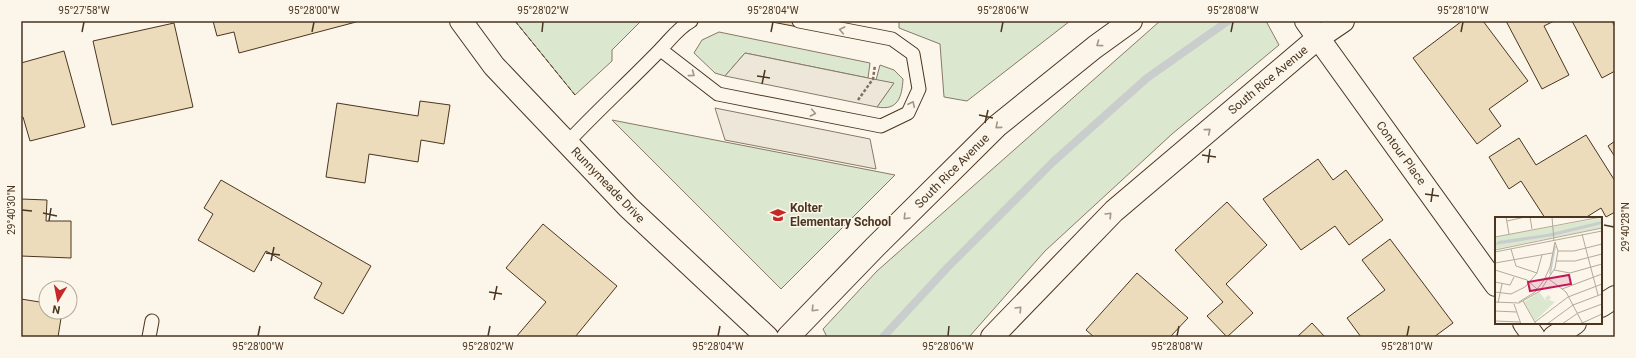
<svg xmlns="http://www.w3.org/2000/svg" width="1636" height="358" viewBox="0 0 1636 358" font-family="Roboto,sans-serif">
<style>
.green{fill:#dce7d0;stroke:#887966}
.parking{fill:#ede7d9;stroke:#887966}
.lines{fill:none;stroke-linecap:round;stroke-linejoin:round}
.stream{stroke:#c9cecd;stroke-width:8}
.building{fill:#ecdcbc;stroke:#4a3520}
.lane-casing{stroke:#4a3520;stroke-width:15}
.street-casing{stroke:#4a3520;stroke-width:24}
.secondary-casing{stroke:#4a3520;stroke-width:24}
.path{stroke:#7f6f5c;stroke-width:2.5;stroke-dasharray:3 2;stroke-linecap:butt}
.lane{stroke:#fbf6e9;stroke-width:13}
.street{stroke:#fbf6e9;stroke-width:22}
.secondary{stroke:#fbf6e9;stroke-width:22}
.fence{stroke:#4a3520;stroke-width:1;stroke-dasharray:5 2;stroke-linecap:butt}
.oneway{stroke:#a29684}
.ticks{fill:none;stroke:#4a3520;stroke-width:1.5}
.labels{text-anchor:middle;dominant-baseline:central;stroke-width:3;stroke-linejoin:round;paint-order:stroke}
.street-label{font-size:12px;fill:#4a3520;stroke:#fbf6e9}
.poi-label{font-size:12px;font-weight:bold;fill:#4a3520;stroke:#fbf6e9;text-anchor:start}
.inset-river{fill:none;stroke:#c9cecd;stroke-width:2}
.inset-road{fill:none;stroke:#b4a999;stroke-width:1}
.view{fill:#c2185b;fill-opacity:0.15;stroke:#c2185b;stroke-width:2}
.inset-edge{fill:none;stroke:#4a3520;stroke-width:2}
.neatline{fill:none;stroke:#4a3520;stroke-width:1.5}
.ticks-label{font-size:10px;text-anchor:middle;fill:#4a3520}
</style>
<rect width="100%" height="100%" fill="#fbf6e9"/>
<!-- green -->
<path class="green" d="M 515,21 L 641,21 L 612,50 L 612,61 L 575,95 Z
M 899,21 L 1070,21 L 967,101 L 944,97 L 940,44 L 899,28 Z
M 1160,21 L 1266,21 L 1279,45 L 1172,134 L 1045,251 L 969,337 L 827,337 L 823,329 L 877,271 Z
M 719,32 L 870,63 L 868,78 L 745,53 L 725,76 L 715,73 L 694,53 L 702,40 Z
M 880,65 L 894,70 L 903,79 C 902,97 898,111 877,107 L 893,84 L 876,80 Z
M 612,120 L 895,175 L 781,289 Z"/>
<!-- parking -->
<path class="parking" d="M 745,53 L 868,78 L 894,83 L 877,107 L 725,76 Z
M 715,108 L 870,139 L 876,169 L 725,140 Z"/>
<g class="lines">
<!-- stream -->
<path class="stream" d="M 883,337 L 947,268 L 1054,161 L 1147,78 L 1228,21"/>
</g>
<!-- building -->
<path class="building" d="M 213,21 L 356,21 L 356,22 L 239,53 L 234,32 L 217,36 Z
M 767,21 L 800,21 L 798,27 Z
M 1462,21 L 1483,21 L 1528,81 L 1489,109 L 1501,126 L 1477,144 L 1413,58 Z
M 1506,21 L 1554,21 L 1544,26 L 1569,75 L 1542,89 Z
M 1572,21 L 1612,21 L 1615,27 L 1615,71 L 1602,78 Z
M 174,23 L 193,107 L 112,125 L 93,41 Z
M 64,51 L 85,127 L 30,141 L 23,117 L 21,118 L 21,63 Z
M 420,101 L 450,105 L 444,144 L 421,140 L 418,162 L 369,154 L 365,183 L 326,177 L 337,103 L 418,116 Z
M 1586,135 L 1615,181 L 1615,212 L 1606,217 L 1601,208 L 1585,218 L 1545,218 L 1521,181 L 1509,189 L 1489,157 L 1519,138 L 1536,165 Z
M 1615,141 L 1615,157 L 1608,146 Z
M 1318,159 L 1333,180 L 1346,170 L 1383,220 L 1349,245 L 1335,226 L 1301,250 L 1263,199 Z
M 221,180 L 371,266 L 343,314 L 314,298 L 322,283 L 266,251 L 254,272 L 198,240 L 213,214 L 204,208 Z
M 21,199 L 47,200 L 46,221 L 71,221 L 71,258 L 21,256 Z
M 1227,202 L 1267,245 L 1226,284 L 1253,313 L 1227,337 L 1207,316 L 1223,302 L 1175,250 Z
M 543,224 L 617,286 L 575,337 L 516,337 L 546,302 L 506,268 Z
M 1390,239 L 1453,323 L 1434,337 L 1361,337 L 1347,318 L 1385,290 L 1362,260 Z
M 1137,273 L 1188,318 L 1170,337 L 1094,337 L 1086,330 Z
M 21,299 L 46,303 L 46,312 L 62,312 L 58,337 L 21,337 Z
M 1312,323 L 1325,337 L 1297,337 Z"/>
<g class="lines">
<defs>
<path id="lane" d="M 661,50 L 718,94 L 881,126 L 908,113 L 919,89 L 913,54 L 892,39 L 799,21
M 567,143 C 597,111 629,82 660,50 C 670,40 678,28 691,21
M 149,337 L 152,321"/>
<path id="street" d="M 1306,21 L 1496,285
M 1601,306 L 1615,297
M 1524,323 L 1534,337
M 1554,337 L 1575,323"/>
<path id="secondary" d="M 461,21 L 494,66 L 628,207 L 767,337
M 788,337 L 875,247 L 997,126 L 1095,47 L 1131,21
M 992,337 L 1114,211 L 1318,38 L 1343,21"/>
</defs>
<!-- lane casing -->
<use href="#lane" class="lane-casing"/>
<!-- street casing -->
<use href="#street" class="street-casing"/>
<!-- secondary casing -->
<use href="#secondary" class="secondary-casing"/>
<!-- path -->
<path class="path" d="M 858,100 L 873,79 L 875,65"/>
<!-- lane -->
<use href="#lane" class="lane"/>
<!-- street -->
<use href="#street" class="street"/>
<!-- secondary -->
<use href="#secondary" class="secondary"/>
<!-- fence -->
<path class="fence" d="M 515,21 L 575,95"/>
</g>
<!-- one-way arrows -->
<defs><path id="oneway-chevron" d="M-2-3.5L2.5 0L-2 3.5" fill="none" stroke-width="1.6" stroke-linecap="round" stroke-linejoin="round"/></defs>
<g class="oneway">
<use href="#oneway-chevron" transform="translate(842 30) rotate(-169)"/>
<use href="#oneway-chevron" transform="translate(1099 44) rotate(144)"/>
<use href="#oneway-chevron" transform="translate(692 74) rotate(37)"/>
<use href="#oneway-chevron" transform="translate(912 104) rotate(-65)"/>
<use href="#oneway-chevron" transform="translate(813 113) rotate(11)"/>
<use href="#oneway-chevron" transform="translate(998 126) rotate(139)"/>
<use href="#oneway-chevron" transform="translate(1208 131) rotate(-40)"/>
<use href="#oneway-chevron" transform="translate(1109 215) rotate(-46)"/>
<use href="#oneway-chevron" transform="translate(906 217) rotate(135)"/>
<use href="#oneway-chevron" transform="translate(814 309) rotate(134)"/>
<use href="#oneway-chevron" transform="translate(1019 309) rotate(-46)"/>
</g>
<!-- ticks -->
<path class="ticks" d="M 82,32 L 84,22M 312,32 L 314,22M 542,32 L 543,22M 771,32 L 773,22M 1001,32 L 1003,22M 1231,32 L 1233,22M 1461,32 L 1463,22M 757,76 L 770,78M 762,84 L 765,70M 979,115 L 993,118M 985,123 L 988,110M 1202,155 L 1216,157M 1208,163 L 1210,149M 1425,194 L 1439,196M 1431,202 L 1433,188M 22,210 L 32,211M 43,213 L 57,216M 49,221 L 51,208M 1604,225 L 1614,227M 266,253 L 280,255M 271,261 L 274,247M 489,292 L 502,294M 494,300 L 497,286M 258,336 L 260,326M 488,336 L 490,326M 718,336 L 720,326M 948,336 L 949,326M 1177,336 L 1179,326M 1407,336 L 1409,326"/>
<!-- icons -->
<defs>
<symbol id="school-bare" viewBox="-9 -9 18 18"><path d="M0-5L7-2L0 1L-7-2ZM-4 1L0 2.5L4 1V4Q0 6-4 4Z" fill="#c62828" stroke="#fbf6e9" stroke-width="2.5" paint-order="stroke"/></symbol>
</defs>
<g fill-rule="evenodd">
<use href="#school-bare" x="767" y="204" width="22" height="22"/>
</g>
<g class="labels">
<!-- street labels -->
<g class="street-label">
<text transform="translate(1268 80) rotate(-40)">South Rice Avenue</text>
<text transform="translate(1401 153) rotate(54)">Contour Place</text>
<text transform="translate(952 171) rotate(-45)">South Rice Avenue</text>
<text transform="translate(608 185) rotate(46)">Runnymeade Drive</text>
</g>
<!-- poi labels -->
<g class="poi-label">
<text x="790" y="208">Kolter<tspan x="790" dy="14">Elementary School</tspan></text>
</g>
</g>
<!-- overview -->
<g transform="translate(1495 217)">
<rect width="107" height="107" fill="#fbf6e9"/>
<path d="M 107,1 L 107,11 L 0,32 L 0,20 ZM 44,75 L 53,86 L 50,81 L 53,78 L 56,80 L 54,83 L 60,85 L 40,104 L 29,85 Z" fill="#dce7d0"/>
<path d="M 107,4 L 107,7 L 58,19 L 0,28 L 3,24 L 52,17 Z" fill="#c9cecd"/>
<path class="inset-river" d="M 55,57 L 60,29"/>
<path class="inset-road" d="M 11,0 L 14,17M 35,0 L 37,12M 57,0 L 59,24M 12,4 L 30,0M 87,17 L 103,78M 0,20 L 106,0M 16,32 L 21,49 L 42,56M 0,33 L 107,11M 63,34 L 79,34 L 107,27M 0,35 L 107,14M 61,44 L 80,44 L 107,37M 0,46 L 57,36M 0,53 L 32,63 L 42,72M 59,53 L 75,56 L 107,47M 51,60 L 71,75 L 88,107M 0,65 L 15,68 L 19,60M 67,72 L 107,57M 0,75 L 16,77 L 30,70 L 42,56 L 47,38M 28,84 L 41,107M 0,85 L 24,86 L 45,74 L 60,51 L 63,34 L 60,25M 24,85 L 40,75 L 49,63 L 55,50 L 60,25M 3,86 L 7,67M 19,87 L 26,107M 0,94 L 22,95M 0,104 L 25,105M 40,105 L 73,80 L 107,67M 52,107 L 78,88 L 107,77M 67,107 L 83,96 L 107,87M 85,107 L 107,97"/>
<path class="view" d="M 74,58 L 76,67 L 35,74 L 33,65 Z"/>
<rect width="107" height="107" class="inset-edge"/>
</g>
<!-- border -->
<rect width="1636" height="358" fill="none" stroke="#fbf6e9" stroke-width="44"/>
<!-- north arrow -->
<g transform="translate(58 300) rotate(190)"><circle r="19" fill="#fbf6e9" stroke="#b4a999"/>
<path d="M0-3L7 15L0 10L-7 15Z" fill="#c62828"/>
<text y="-6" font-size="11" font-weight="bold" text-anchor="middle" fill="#4a3520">N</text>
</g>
<rect x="22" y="22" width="1592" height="314" class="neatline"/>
<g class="ticks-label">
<text x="84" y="14">95°27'58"W</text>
<text x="314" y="14">95°28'00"W</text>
<text x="543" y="14">95°28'02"W</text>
<text x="773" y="14">95°28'04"W</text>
<text x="1003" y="14">95°28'06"W</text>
<text x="1233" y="14">95°28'08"W</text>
<text x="1463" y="14">95°28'10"W</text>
<text transform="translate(11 210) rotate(-90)" y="4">29°40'30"N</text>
<text transform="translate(1625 227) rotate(-90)" y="4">29°40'28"N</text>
<text x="258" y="350">95°28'00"W</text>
<text x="488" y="350">95°28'02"W</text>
<text x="718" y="350">95°28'04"W</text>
<text x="948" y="350">95°28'06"W</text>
<text x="1177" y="350">95°28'08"W</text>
<text x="1407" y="350">95°28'10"W</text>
</g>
</svg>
